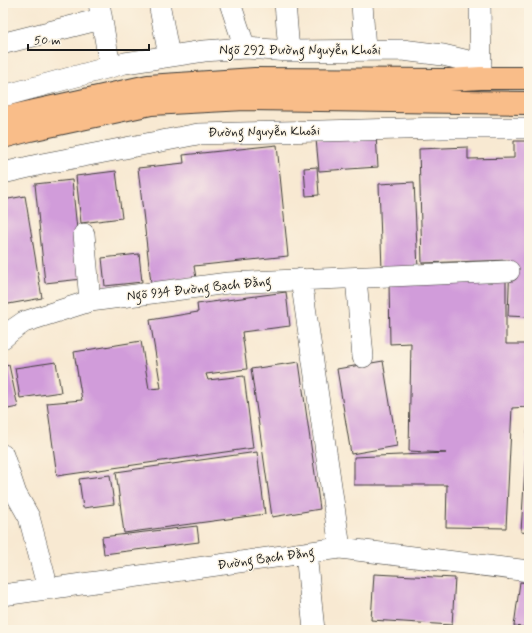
<svg xmlns="http://www.w3.org/2000/svg" width="532" height="633" viewBox="0 0 532 633" font-family="Mynerve,sans-serif">
<style>
.building{fill:#d19cda}
.lines{fill:none;stroke-linecap:round;stroke-linejoin:round}
.minor-casing{stroke:#3d3b37;stroke-width:22}
.major-casing{stroke:#3d3b37;stroke-width:24}
.minor{stroke:#fff;stroke-width:21}
.major{stroke:#f9bd89;stroke-width:22}
.labels{text-anchor:middle;dominant-baseline:central;stroke-width:3;stroke-linejoin:round;paint-order:stroke}
.street-label{font-size:13px;fill:#1c1c1c;stroke:#fcf5e5}
</style>
<rect width="100%" height="100%" fill="#fcf5e5"/>
<filter id="ink" filterUnits="userSpaceOnUse"><feTurbulence type="fractalNoise" baseFrequency=".025" numOctaves="2"/><feDisplacementMap in="SourceGraphic" scale="8" xChannelSelector="R" yChannelSelector="G"/><feConvolveMatrix kernelMatrix="1 2 1 2 8 2 1 2 1" color-interpolation-filters="sRGB"/></filter>
<filter id="wash" filterUnits="userSpaceOnUse"><feTurbulence type="fractalNoise" baseFrequency=".012" numOctaves="4" result="noise"/><feDisplacementMap in="SourceGraphic" scale="16" xChannelSelector="R" yChannelSelector="G"/><feGaussianBlur stdDeviation="0.9" result="paint"/><feColorMatrix in="noise" values="0 0 0 0 0 0 0 0 0 0 0 0 0 0 0 0 0 1.4 0 .05"/><feComposite in="paint" operator="in"/></filter>
<g filter="url(#wash)">
<rect width="100%" height="100%" fill="#f8e9d2"/>
<g id="blocks">
<!-- building -->
<path class="building" d="M 376,135 L 378,167 L 319,171 L 316,139 Z
M 514,141 L 529,141 L 529,317 L 508,316 L 510,260 L 422,263 L 419,149 L 468,147 L 468,159 L 514,158 Z
M 277,145 L 288,256 L 194,266 L 196,278 L 151,283 L 138,168 L 184,163 L 183,155 Z
M 317,167 L 319,195 L 306,196 L 304,168 Z
M 116,171 L 122,218 L 81,223 L 76,176 Z
M 72,180 L 82,279 L 45,283 L 35,184 Z
M 414,182 L 418,269 L 382,270 L 379,184 Z
M 25,196 L 42,298 L 3,305 L 3,200 Z
M 139,254 L 142,282 L 105,286 L 102,258 Z
M 506,280 L 506,344 L 529,344 L 529,407 L 512,408 L 506,528 L 446,527 L 447,485 L 354,485 L 354,457 L 446,453 L 409,451 L 411,343 L 390,344 L 389,282 Z
M 286,292 L 290,326 L 242,332 L 247,369 L 206,374 L 208,380 L 244,376 L 253,448 L 57,476 L 47,403 L 82,400 L 74,352 L 141,341 L 149,389 L 161,388 L 150,320 L 198,312 L 197,304 Z
M 383,361 L 397,446 L 351,454 L 337,369 Z
M 56,362 L 61,392 L 20,398 L 15,368 Z
M 299,362 L 320,509 L 272,517 L 251,369 Z
M 9,365 L 18,407 L 3,410 L 3,367 Z
M 528,420 L 529,420 L 529,533 L 521,532 Z
M 257,452 L 265,514 L 124,533 L 116,472 Z
M 110,475 L 114,504 L 83,508 L 79,479 Z
M 197,526 L 199,542 L 104,554 L 102,537 Z
M 374,574 L 455,578 L 452,625 L 371,620 Z
M 520,582 L 529,583 L 529,628 L 514,626 Z"/>
</g>
</g>
<g filter="url(#ink)">
<use href="#blocks" fill-opacity="0" stroke="#3d3b37" stroke-width="1"/>
<g class="lines">
<defs>
<path id="minor" d="M 99,3 L 110,67
M 159,3 L 169,56
M 230,3 L 245,48
M 285,3 L 289,51
M 362,3 L 365,51
M 480,3 L 481,76
M 3,42 L 5,43 L 101,19
M 3,96 L 125,63 L 204,51 L 245,48 L 289,51 L 402,50 L 443,55 L 481,64
M 3,173 L 42,164 L 198,134 L 443,128 L 529,128
M 84,234 L 90,301
M 356,278 L 363,357
M 301,279 L 340,548
M 3,338 L 11,331 L 24,322 L 90,301 L 228,283 L 509,271
M 3,455 L 16,494 L 29,517 L 48,589
M 306,553 L 314,630
M 3,595 L 340,548 L 529,571"/>
<path id="major" d="M 3,118 L 148,86 L 255,79 L 449,80 L 481,78 L 529,78
M 3,137 L 30,130 L 151,104 L 245,99 L 529,103"/>
</defs>
<!-- minor casing -->
<use href="#minor" class="minor-casing"/>
<!-- major casing -->
<use href="#major" class="major-casing"/>
<!-- minor -->
<use href="#minor" class="minor"/>
<!-- major -->
<use href="#major" class="major"/>
</g>
</g>
<g class="labels">
<!-- street labels -->
<g class="street-label">
<text x="300" y="50">Ngõ 292 Đường Nguyễn Khoái</text>
<text transform="translate(264 132) rotate(-1)">Đường Nguyễn Khoái</text>
<text transform="translate(199 289) rotate(-6)">Ngõ 934 Đường Bạch Đằng</text>
<text transform="translate(266 559) rotate(-8)">Đường Bạch Đằng</text>
</g>
</g>
<!-- margin -->
<rect width="532" height="633" fill="none" stroke="#fcf5e5" stroke-width="16"/>
<!-- scale -->
<path d="M28 44v6h121v-6" fill="none" stroke="#1c1c1c" stroke-width="2"/>
<text x="34" y="44" font-size="12" fill="#1c1c1c" stroke="#fcf5e5" stroke-width="3" paint-order="stroke">50 m</text>
</svg>
